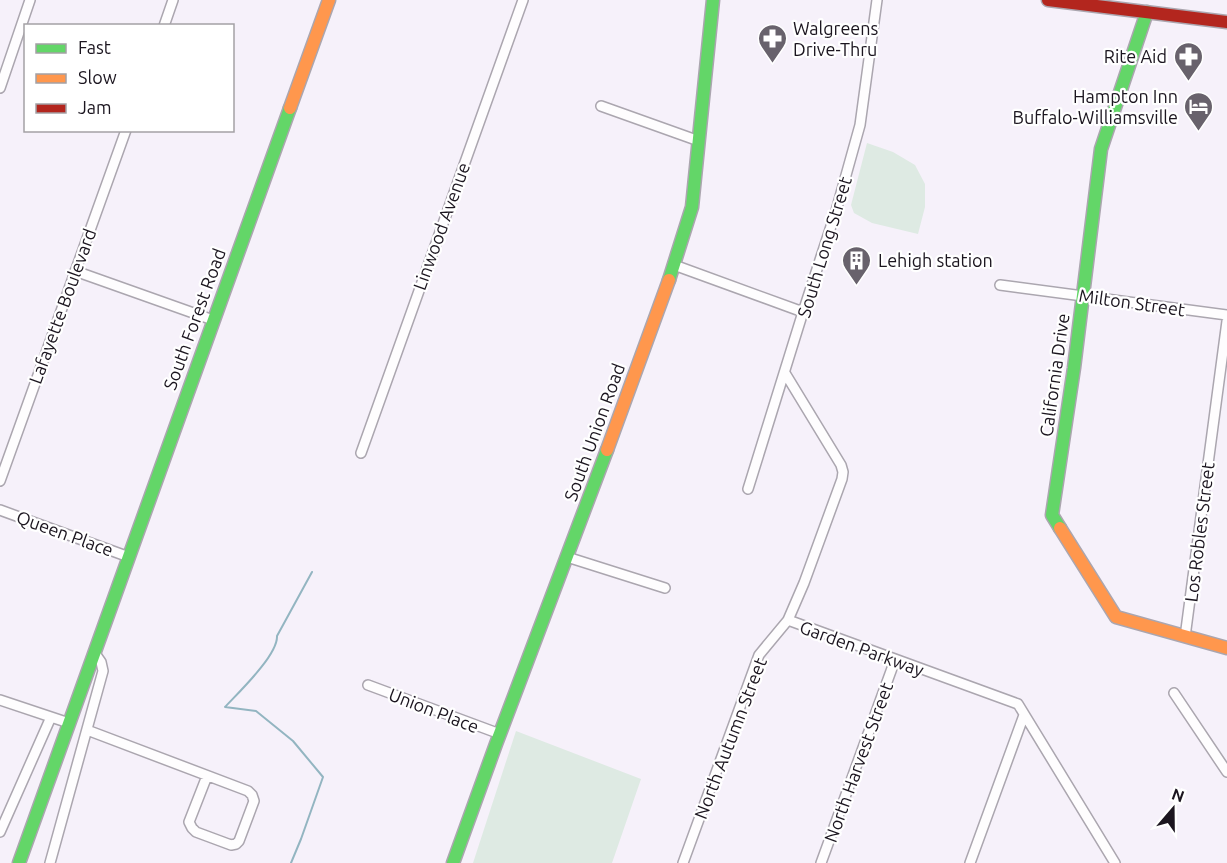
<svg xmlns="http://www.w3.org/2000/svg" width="1227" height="863" viewBox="0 0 1227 863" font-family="Ubuntu,sans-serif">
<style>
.green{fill:#deeae3}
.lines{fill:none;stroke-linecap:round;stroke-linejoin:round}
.stream{stroke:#93b5c1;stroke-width:2}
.street-casing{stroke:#aba6af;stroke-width:12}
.fast-casing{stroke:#aba6af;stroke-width:15}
.slow-casing{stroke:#aba6af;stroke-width:15}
.jam-casing{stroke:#aba6af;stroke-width:15}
.street{stroke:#fefdfe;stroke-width:9}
.fast{stroke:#63d668;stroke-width:12}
.slow{stroke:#ff974d;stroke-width:12}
.jam{stroke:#b3261e;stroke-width:12}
.labels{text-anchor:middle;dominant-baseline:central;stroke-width:4.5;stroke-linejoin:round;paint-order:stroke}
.poi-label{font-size:18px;fill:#1b151f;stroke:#fff;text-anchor:start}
.street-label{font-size:18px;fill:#1b151f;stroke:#fff}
</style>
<rect width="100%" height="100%" fill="#f6f1fa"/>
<!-- green -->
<path class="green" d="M 867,143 L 893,152 L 915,165 L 925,184 L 925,207 L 918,234 L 872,223 L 854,213 L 851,205 Z
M 516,731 L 641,779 L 612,863 L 473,863 Z"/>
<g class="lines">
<!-- stream -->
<path class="stream" d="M 291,863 L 301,839 L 323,777 L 293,741 L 256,711 L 225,707 C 238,693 278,655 277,636 L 312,572"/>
<defs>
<path id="street" d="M 164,26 L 173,0
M 0,88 L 30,0
M 601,106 L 699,141
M 674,265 L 803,312
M 75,271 L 213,320
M 1000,285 L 1227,315
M 785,373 L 841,465 L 843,472 L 842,479 L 804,583 L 788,620 L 1018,704 L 1115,863
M 361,453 L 523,0
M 0,481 L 126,130
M 748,489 L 803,312 L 836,211 L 860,125 L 877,0
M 0,510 L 129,557
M 567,557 L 665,588
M 1185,637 L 1227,321
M 368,685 L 500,734
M 1174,693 L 1227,772
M 0,700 L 69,723
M 87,730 L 248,791 L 252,795 L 254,801 L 239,841 L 236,844 L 231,845 L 196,832 L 192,828 L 189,822 L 207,776
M 0,832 L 51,717
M 50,863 L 103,671 L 101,662 L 94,652
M 683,863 L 759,655 L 788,620
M 821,863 L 895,660
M 970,863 L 1024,715"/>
<path id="fast" d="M 669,280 L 692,207 L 713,0
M 1060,528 L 1052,515 L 1074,368 L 1101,149 L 1147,12
M 19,863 L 290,108
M 453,863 L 496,744 L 607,450"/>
<path id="slow" d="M 290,108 L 329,0
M 607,450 L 669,280
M 1060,528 L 1116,617 L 1227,648"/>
<path id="jam" d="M 1048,0 L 1227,22"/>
</defs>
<!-- street casing -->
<use href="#street" class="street-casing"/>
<!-- fast casing -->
<use href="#fast" class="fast-casing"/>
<!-- slow casing -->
<use href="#slow" class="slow-casing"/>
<!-- jam casing -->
<use href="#jam" class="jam-casing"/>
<!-- street -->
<use href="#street" class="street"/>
<!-- fast -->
<use href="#fast" class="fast"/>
<!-- slow -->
<use href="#slow" class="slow"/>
<!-- jam -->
<use href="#jam" class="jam"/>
</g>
<!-- icons -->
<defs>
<symbol id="pharmacy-pin" viewBox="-11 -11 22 30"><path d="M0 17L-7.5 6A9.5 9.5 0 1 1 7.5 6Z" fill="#68626c" stroke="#fff"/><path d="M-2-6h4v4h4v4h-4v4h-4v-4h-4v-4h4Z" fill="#fff"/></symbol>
<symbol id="hotel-pin" viewBox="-11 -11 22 30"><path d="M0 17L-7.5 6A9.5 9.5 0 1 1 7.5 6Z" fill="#68626c" stroke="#fff"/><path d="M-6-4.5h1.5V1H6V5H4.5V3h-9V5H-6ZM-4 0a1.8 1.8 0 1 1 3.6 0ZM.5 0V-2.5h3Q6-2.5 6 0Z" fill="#fff"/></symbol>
<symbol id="building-pin" viewBox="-11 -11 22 30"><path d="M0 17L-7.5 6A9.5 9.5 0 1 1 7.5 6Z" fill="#68626c" stroke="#fff"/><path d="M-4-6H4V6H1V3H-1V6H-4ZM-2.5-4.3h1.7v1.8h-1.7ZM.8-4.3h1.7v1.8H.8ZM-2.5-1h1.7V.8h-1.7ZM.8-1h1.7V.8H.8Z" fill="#fff"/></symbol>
</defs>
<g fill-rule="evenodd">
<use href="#pharmacy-pin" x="756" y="22" width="33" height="45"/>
<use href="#pharmacy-pin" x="1172" y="40" width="33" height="45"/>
<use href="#hotel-pin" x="1182" y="90" width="33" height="45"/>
<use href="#building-pin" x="840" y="244" width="33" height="45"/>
</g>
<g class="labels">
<!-- poi labels -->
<g class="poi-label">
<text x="793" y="28">Walgreens<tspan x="793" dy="21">Drive-Thru</tspan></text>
<text x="1167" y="56" text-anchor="end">Rite Aid</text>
<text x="1178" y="96" text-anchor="end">Hampton Inn<tspan x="1178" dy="21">Buffalo-Williamsville</tspan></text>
<text x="878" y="260">Lehigh station</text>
</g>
<!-- street labels -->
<g class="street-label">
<text transform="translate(441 226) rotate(-70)">Linwood Avenue</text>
<text transform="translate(824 247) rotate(-73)">South Long Street</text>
<text transform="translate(1132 302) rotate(8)">Milton Street</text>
<text transform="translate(62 306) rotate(-70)">Lafayette Boulevard</text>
<text transform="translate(194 319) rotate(-70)">South Forest Road</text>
<text transform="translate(1054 375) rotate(-82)">California Drive</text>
<text transform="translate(594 432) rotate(-70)">South Union Road</text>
<text transform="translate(1199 532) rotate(-83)">Los Robles Street</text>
<text transform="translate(65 533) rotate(20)">Queen Place</text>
<text transform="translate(862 648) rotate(20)">Garden Parkway</text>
<text transform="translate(434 710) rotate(21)">Union Place</text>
<text transform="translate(730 738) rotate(-69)">North Autumn Street</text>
<text transform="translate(858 762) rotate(-70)">North Harvest Street</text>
</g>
</g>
<!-- legend -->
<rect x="24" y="24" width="210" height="108" fill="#ffffff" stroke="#a4a1a5" stroke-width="1.5"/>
<rect x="36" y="44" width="30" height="9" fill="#63d668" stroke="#a4a1a5" stroke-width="1.5"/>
<text x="78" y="54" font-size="18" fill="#1b151f">Fast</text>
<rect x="36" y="74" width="30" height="9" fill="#ff974d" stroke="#a4a1a5" stroke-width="1.5"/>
<text x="78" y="84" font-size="18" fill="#1b151f">Slow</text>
<rect x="36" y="104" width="30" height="9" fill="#b3261e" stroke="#a4a1a5" stroke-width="1.5"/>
<text x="78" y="114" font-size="18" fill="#1b151f">Jam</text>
<!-- north arrow -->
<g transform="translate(1173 809) rotate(20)" stroke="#ffffff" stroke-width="4.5" paint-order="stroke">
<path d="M0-4.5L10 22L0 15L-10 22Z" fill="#1b151f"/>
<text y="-9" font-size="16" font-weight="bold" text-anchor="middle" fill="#1b151f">N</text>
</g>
</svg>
